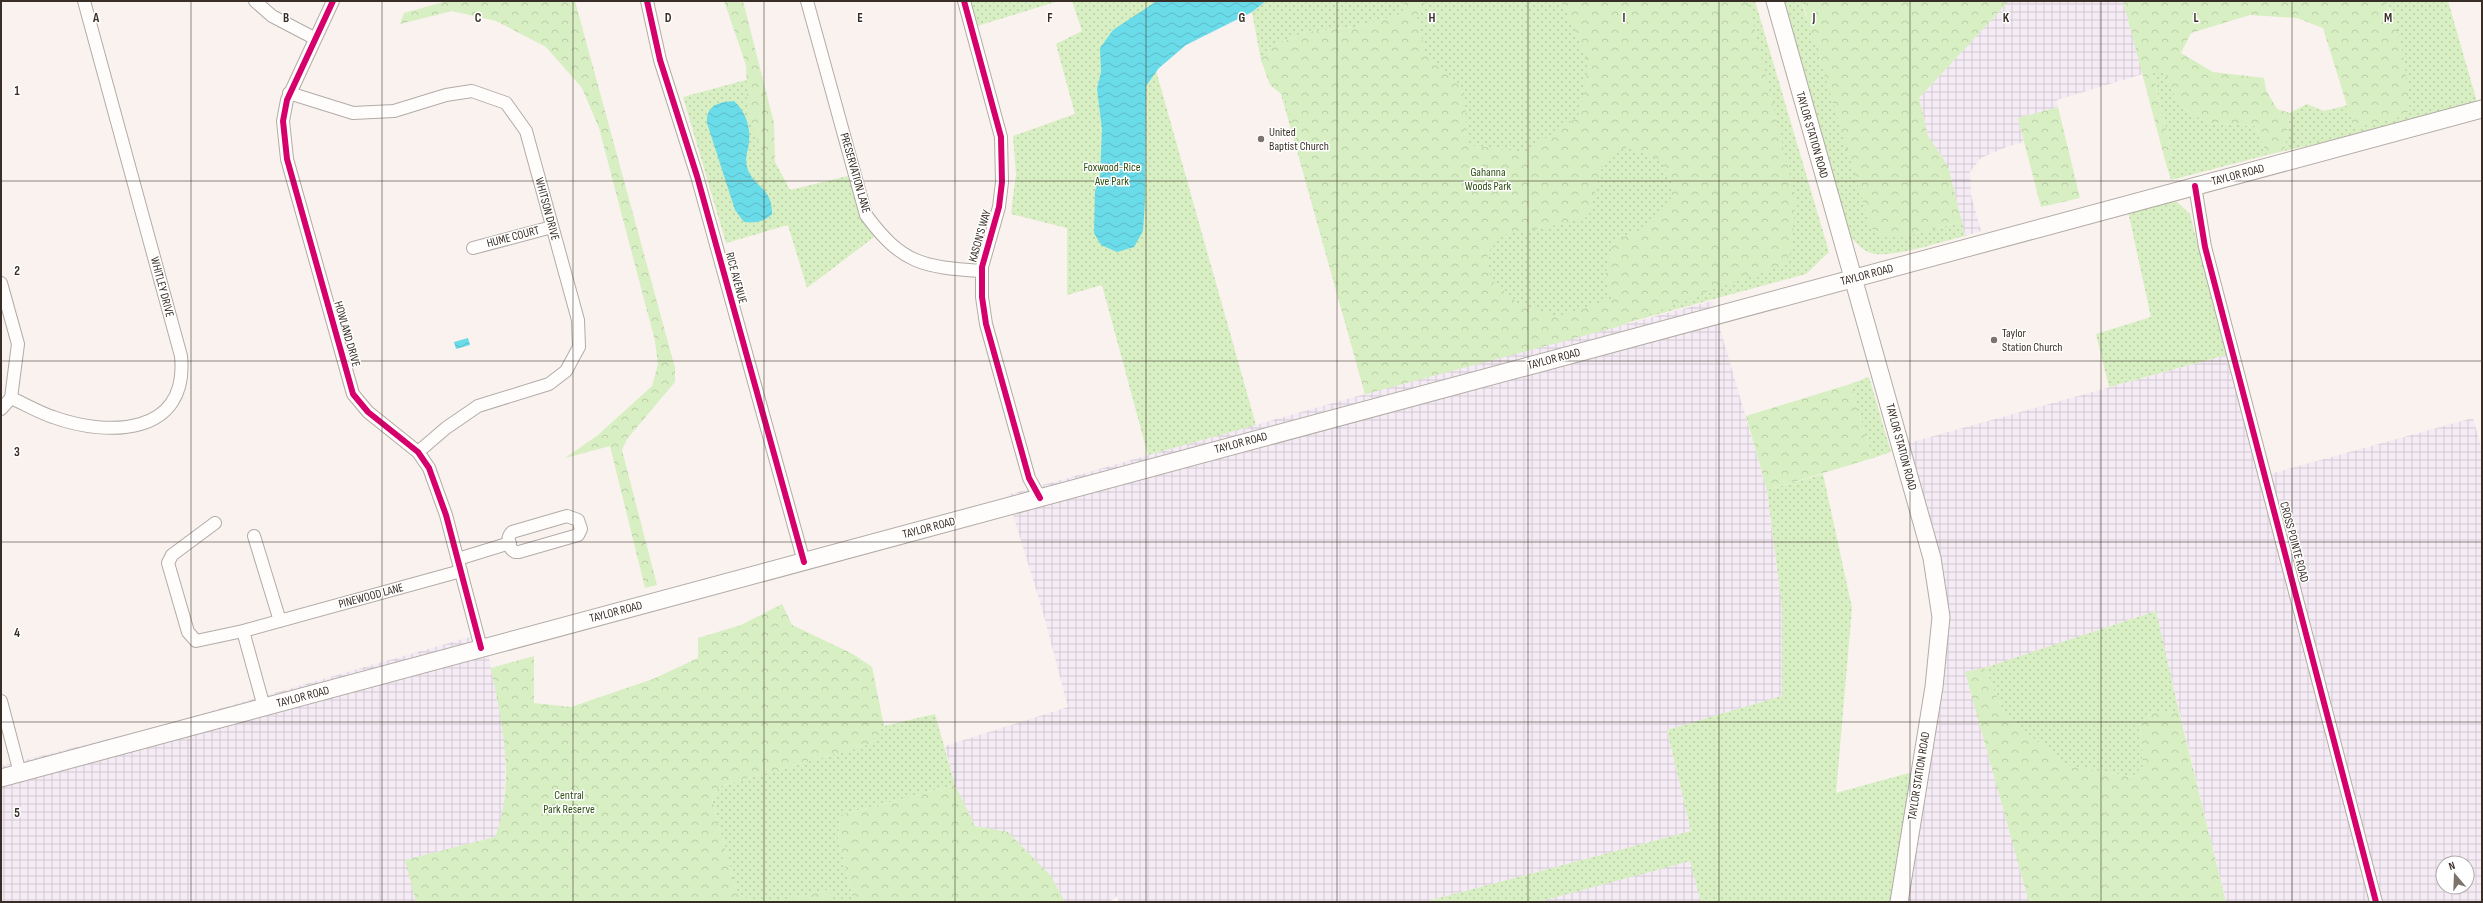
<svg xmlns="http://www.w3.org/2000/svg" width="2483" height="903" viewBox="0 0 2483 903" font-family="'Sofia Sans Condensed',sans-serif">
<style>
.industrial{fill:url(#industrial-grid);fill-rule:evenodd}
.grass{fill:url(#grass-dots)}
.forest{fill:url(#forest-crowns);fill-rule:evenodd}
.water{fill:url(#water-waves)}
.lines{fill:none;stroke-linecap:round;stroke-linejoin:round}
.street-casing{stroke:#b3aba6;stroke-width:14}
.secondary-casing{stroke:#b3aba6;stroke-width:19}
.street{stroke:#fefdfc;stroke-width:12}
.secondary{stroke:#fefdfc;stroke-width:17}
.cycleway-casing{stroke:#fff;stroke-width:8}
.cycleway{stroke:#d6006c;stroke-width:6}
.grid{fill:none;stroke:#392e27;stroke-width:1;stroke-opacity:0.55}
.poi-dot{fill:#7c736d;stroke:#fff;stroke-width:1.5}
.labels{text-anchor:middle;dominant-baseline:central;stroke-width:3;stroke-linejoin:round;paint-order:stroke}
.poi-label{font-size:12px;fill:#392e27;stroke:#fff;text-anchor:start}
.street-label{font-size:12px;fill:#392e27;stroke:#fff}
.park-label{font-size:12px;fill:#2d4e12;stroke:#fff}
.grid-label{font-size:13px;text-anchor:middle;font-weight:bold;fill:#392e27;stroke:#fff;stroke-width:3;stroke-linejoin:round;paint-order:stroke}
</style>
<defs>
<pattern id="industrial-grid" width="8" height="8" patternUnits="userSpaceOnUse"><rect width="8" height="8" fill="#f4ebf5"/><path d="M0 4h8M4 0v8" fill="none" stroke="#d2cad2"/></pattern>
<pattern id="grass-dots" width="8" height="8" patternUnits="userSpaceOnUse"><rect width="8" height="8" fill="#d7efc2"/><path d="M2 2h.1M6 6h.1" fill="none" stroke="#b9cda7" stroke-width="1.8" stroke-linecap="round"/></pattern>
<pattern id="forest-crowns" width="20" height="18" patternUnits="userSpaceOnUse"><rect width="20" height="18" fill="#d7efc2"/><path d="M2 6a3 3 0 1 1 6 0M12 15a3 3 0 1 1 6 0" fill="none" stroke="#b9cda7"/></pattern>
<pattern id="water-waves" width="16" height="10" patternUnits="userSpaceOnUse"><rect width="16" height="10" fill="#6adbe8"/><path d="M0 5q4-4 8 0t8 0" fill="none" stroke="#5dbcc7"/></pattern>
</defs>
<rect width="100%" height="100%" fill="#f9f2ee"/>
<!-- industrial -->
<path class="industrial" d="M 2009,1 L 2123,1 L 2143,74 L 2057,100 L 2058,107 L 2018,118 L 2024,142 L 2009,146 L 1981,158 L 1970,172 L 1971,195 L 1981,231 L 1965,236 L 1948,166 L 1928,136 L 1919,98 Z
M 1712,301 L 1767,490 L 1782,605 L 1782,696 L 1667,730 L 1691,831 L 1424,902 L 1119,902 L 1117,896 L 1109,902 L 1065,902 L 1051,876 L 1008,832 L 975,826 L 955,785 L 945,746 L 1068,707 L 1042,609 L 1007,495 L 1365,394 Z
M 2226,355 L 2259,477 L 2473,418 L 2482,451 L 2482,902 L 2226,902 L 2155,611 L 1984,668 L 1965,672 L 2029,902 L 1905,902 L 1944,663 L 1905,444 ZM 2443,863 L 2467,863 L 2467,887 L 2443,887 Z
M 484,633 L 506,742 L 504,813 L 495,837 L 406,860 L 416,902 L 1,902 L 1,766 L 152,728 Z
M 1690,860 L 1701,902 L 1538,902 Z"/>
<!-- grass -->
<path class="grass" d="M 970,1 L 1059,1 L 977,26 Z
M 1072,1 L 1157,1 L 1140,14 L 1256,425 L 1148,455 L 1102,285 L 1067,295 L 1067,228 L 1011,214 L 1016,174 L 1013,136 L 1075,114 L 1056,44 L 1082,31 Z
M 1266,1 L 1403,1 L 1405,9 L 1398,15 L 1355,27 L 1306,32 L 1271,46 L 1261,60 L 1252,12 Z
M 1413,1 L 1755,1 L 1829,252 L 1806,274 L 1365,394 L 1271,58 L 1417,16 Z
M 1782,1 L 1802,1 L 1805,14 L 1908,235 L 1962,222 L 1965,236 C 1944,241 1895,257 1875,254 C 1864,252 1858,245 1851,237 Z
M 2385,1 L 2448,1 L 2477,102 L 2356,135 L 2284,151 L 2290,113 L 2307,104 L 2324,111 L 2348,105 L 2354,128 L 2403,57 L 2391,11 Z
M 2156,70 L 2165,72 L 2179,105 L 2207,123 L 2255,126 L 2267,155 L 2171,180 L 2165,160 L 2173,158 L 2153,74 Z
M 753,78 L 775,162 L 790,190 L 848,176 L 859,212 L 874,237 L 807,288 L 788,225 L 726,243 L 683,97 Z
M 2168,201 L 2177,202 L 2190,214 L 2226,355 L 2109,387 L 2096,334 L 2151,317 L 2128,211 Z
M 1869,377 L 1891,452 L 1873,458 L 1850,384 Z
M 1823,474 L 1852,608 L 1836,793 L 1909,773 L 1913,776 L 1892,902 L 1701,902 L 1690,861 L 1538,902 L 1424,902 L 1691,831 L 1667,730 L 1782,696 L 1782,605 L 1767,490 Z
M 2156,611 L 2179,712 L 2153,712 L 2140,725 L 2143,766 L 2132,777 L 2066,765 L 2005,715 L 1984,668 Z
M 935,714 L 955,785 L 840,815 L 838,838 L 854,902 L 835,902 L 828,890 L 775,902 L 753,902 L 737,893 L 712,799 L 720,786 L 870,744 L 884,726 Z"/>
<!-- forest -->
<path class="forest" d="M 447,1 L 575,1 L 675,368 L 675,382 L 627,439 L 622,450 L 657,585 L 645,588 L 610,446 L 565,458 L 598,435 L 652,386 L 658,364 L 655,341 L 599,128 L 582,88 L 546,47 L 496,21 L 452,11 L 400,24 L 404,13 Z
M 724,1 L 743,1 L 774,123 L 775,162 L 767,162 L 748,117 L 746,65 Z
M 1403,1 L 1426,1 L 1417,16 L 1425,52 L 1464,89 L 1468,145 L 1525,152 L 1578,117 L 1589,65 L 1566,10 L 1560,1 L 1748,1 L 1796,200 L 1789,264 L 1722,286 L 1617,327 L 1365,394 L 1285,97 L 1270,85 L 1261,60 L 1271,46 L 1306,32 L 1355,27 L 1398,15 L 1405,9 ZM 1627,147 L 1656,157 L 1672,179 L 1670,204 L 1650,225 L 1613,242 L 1605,276 L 1612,299 L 1559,317 L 1519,304 L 1491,280 L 1487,254 L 1502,235 L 1548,227 L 1588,217 L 1604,161 Z
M 1802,1 L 2009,1 L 1919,98 L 1928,136 L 1948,166 L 1962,222 L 1908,235 L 1881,235 L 1871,228 Z
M 2123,1 L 2385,1 C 2403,33 2406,74 2410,110 L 2403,116 L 2354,128 L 2323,28 L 2297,18 L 2250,15 L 2191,33 L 2181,53 L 2213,72 L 2264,78 L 2266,90 L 2277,109 L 2290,113 L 2284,151 L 2267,155 L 2255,126 L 2207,123 L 2179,105 L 2165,72 L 2156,70 L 2153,74 L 2173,158 L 2165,160 Z
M 2058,107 L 2080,198 L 2041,207 L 2018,118 Z
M 1850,384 L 1873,458 L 1767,490 L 1746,416 Z
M 782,604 L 792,625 L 853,654 L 872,667 L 884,726 L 870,744 L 720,786 L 712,799 L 737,893 L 753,902 L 416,902 L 405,860 L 495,837 C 516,783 502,723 491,668 L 534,656 L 534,703 L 571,707 L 653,679 L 698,658 L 698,638 L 741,625 Z
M 1984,668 L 2005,715 L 2066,765 L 2132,777 L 2143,766 L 2140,725 L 2153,712 L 2179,712 L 2226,902 L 2029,902 L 1965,672 Z
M 955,785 L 975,826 L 1008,832 L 1051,876 L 1065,902 L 854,902 L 838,838 L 840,815 Z
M 828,890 L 835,902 L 775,902 Z"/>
<!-- water -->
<path class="water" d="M 1157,1 L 1266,1 L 1252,12 L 1186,45 L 1159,68 L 1146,86 L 1145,201 L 1143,231 L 1134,247 L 1117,252 L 1101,245 L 1094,233 L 1095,191 L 1100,175 L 1101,153 L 1102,129 L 1097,89 L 1101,72 L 1100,48 L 1113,30 Z
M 734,101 C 747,113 752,130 748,149 C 746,157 745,161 748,170 C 755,188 772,187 772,214 C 764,222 755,223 744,222 L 735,210 L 707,123 C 706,105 719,102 734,101 Z
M 468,338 L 470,345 L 456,349 L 454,342 Z"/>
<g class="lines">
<defs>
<path id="street" d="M 255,1 L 272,16 L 314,38
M 333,1 L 287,100 L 283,121 L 287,159 L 353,394 L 368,412 L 418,452 L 429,468 L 446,515 L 481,648
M 647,1 L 660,60 L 697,176 L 804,562
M 807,1 L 866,215 C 902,264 923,267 981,271
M 964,1 L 1001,137 L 1002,182 L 999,207 L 982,267 L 982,297 L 986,324 L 1029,478 L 1040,498
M 289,93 L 353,113 L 394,111 L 446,95 L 472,91 L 506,103 L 526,131 L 578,320 L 579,347 L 566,371 L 549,384 L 478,406 L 446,428 L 418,452
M 2195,186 L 2205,247 L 2376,902
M 473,248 L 552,227
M 1,283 L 18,344 L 11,398 L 1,409
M 11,398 C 25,404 38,412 53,417 C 108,437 189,436 181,356 L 84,1
M 567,516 L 578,520 L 581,529 L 578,535 L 519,552 L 515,552 C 508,548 506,538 512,532 Z
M 215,523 L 172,555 L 168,563 L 188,632 L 196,641 L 243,631 L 461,571
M 254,536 L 280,621
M 458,559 L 510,543
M 243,631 L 264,707
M 1,701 L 20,773"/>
<path id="secondary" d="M 1775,1 L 1932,558 L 1941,617 L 1934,687 L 1899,902
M 1,778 L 2482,109"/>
</defs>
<!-- street casing -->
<use href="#street" class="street-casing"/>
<!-- secondary casing -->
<use href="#secondary" class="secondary-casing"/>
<!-- street -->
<use href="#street" class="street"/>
<!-- secondary -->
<use href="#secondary" class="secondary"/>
<defs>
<path id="cycleway" d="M 333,1 L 287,100 L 283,121 L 287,159 L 353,394 L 368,412 L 418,452 L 429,468 L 446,515 L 481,648
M 647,1 L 660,60 L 697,176 L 804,562
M 964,1 L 1001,137 L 1002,182 L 999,207 L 982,267 L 982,297 L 986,324 L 1029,478 L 1040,498
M 2195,186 L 2205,247 L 2376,902"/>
</defs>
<!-- cycleway casing -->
<use href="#cycleway" class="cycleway-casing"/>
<!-- cycleway -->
<use href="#cycleway" class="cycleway"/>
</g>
<!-- grid -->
<path class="grid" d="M 191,1 L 191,902M 382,1 L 382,902M 573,1 L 573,902M 764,1 L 764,902M 955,1 L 955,902M 1146,1 L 1146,902M 1337,1 L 1337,902M 1528,1 L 1528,902M 1719,1 L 1719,902M 1910,1 L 1910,902M 2101,1 L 2101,902M 2292,1 L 2292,902M 1,181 L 2482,181M 1,361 L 2482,361M 1,542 L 2482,542M 1,722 L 2482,722"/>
<!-- markers -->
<g class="poi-dot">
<circle cx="1261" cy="139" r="4"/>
<circle cx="1994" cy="340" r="4"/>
</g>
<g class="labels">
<!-- poi labels -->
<g class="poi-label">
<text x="1269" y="132">United<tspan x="1269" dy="14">Baptist Church</tspan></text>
<text x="2002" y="333">Taylor<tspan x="2002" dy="14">Station Church</tspan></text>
</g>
<!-- street labels -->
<g class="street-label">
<text transform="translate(1812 135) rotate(74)">TAYLOR STATION ROAD</text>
<text transform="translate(855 173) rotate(74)">PRESERVATION LANE</text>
<text transform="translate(2238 175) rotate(-15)">TAYLOR ROAD</text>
<text transform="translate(547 209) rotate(75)">WHITSON DRIVE</text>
<text transform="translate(980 236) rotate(-74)">KASON'S WAY</text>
<text transform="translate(513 237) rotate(-15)">HUME COURT</text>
<text transform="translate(1867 275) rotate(-15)">TAYLOR ROAD</text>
<text transform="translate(736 278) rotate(75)">RICE AVENUE</text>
<text transform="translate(162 287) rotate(75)">WHITLEY DRIVE</text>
<text transform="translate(347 334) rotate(74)">HOWLAND DRIVE</text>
<text transform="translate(1554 359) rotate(-15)">TAYLOR ROAD</text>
<text transform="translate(1241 443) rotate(-15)">TAYLOR ROAD</text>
<text transform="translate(1901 447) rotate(75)">TAYLOR STATION ROAD</text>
<text transform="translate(929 528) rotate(-15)">TAYLOR ROAD</text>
<text transform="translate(2294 542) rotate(75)">CROSS POINTE ROAD</text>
<text transform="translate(371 596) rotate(-15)">PINEWOOD LANE</text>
<text transform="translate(616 612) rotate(-15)">TAYLOR ROAD</text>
<text transform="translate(303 697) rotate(-15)">TAYLOR ROAD</text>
<text transform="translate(1919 776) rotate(-81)">TAYLOR STATION ROAD</text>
</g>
<!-- park labels -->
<g class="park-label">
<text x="1112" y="167">Foxwood-Rice<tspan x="1112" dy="14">Ave Park</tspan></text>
<text x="1488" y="172">Gahanna<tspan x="1488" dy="14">Woods Park</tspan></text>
<text x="569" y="795">Central<tspan x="569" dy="14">Park Reserve</tspan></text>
</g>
</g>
<g class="grid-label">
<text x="96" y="22">A</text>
<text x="286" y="22">B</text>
<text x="478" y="22">C</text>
<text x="668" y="22">D</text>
<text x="860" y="22">E</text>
<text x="1050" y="22">F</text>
<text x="1242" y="22">G</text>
<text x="1432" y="22">H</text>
<text x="1624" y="22">I</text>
<text x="1814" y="22">J</text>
<text x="2006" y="22">K</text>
<text x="2196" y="22">L</text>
<text x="2388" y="22">M</text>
<text x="17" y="95">1</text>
<text x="17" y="275">2</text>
<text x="17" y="456">3</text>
<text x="17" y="637">4</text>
<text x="17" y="817">5</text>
</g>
<!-- border -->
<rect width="2483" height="903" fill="none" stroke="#392e27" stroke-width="4"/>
<!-- north arrow -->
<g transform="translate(2455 875) rotate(341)"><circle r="19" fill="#ffffff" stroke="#b0aba9"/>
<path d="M0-3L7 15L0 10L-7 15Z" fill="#7c736d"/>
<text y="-6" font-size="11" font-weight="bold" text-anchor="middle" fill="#392e27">N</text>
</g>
</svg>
